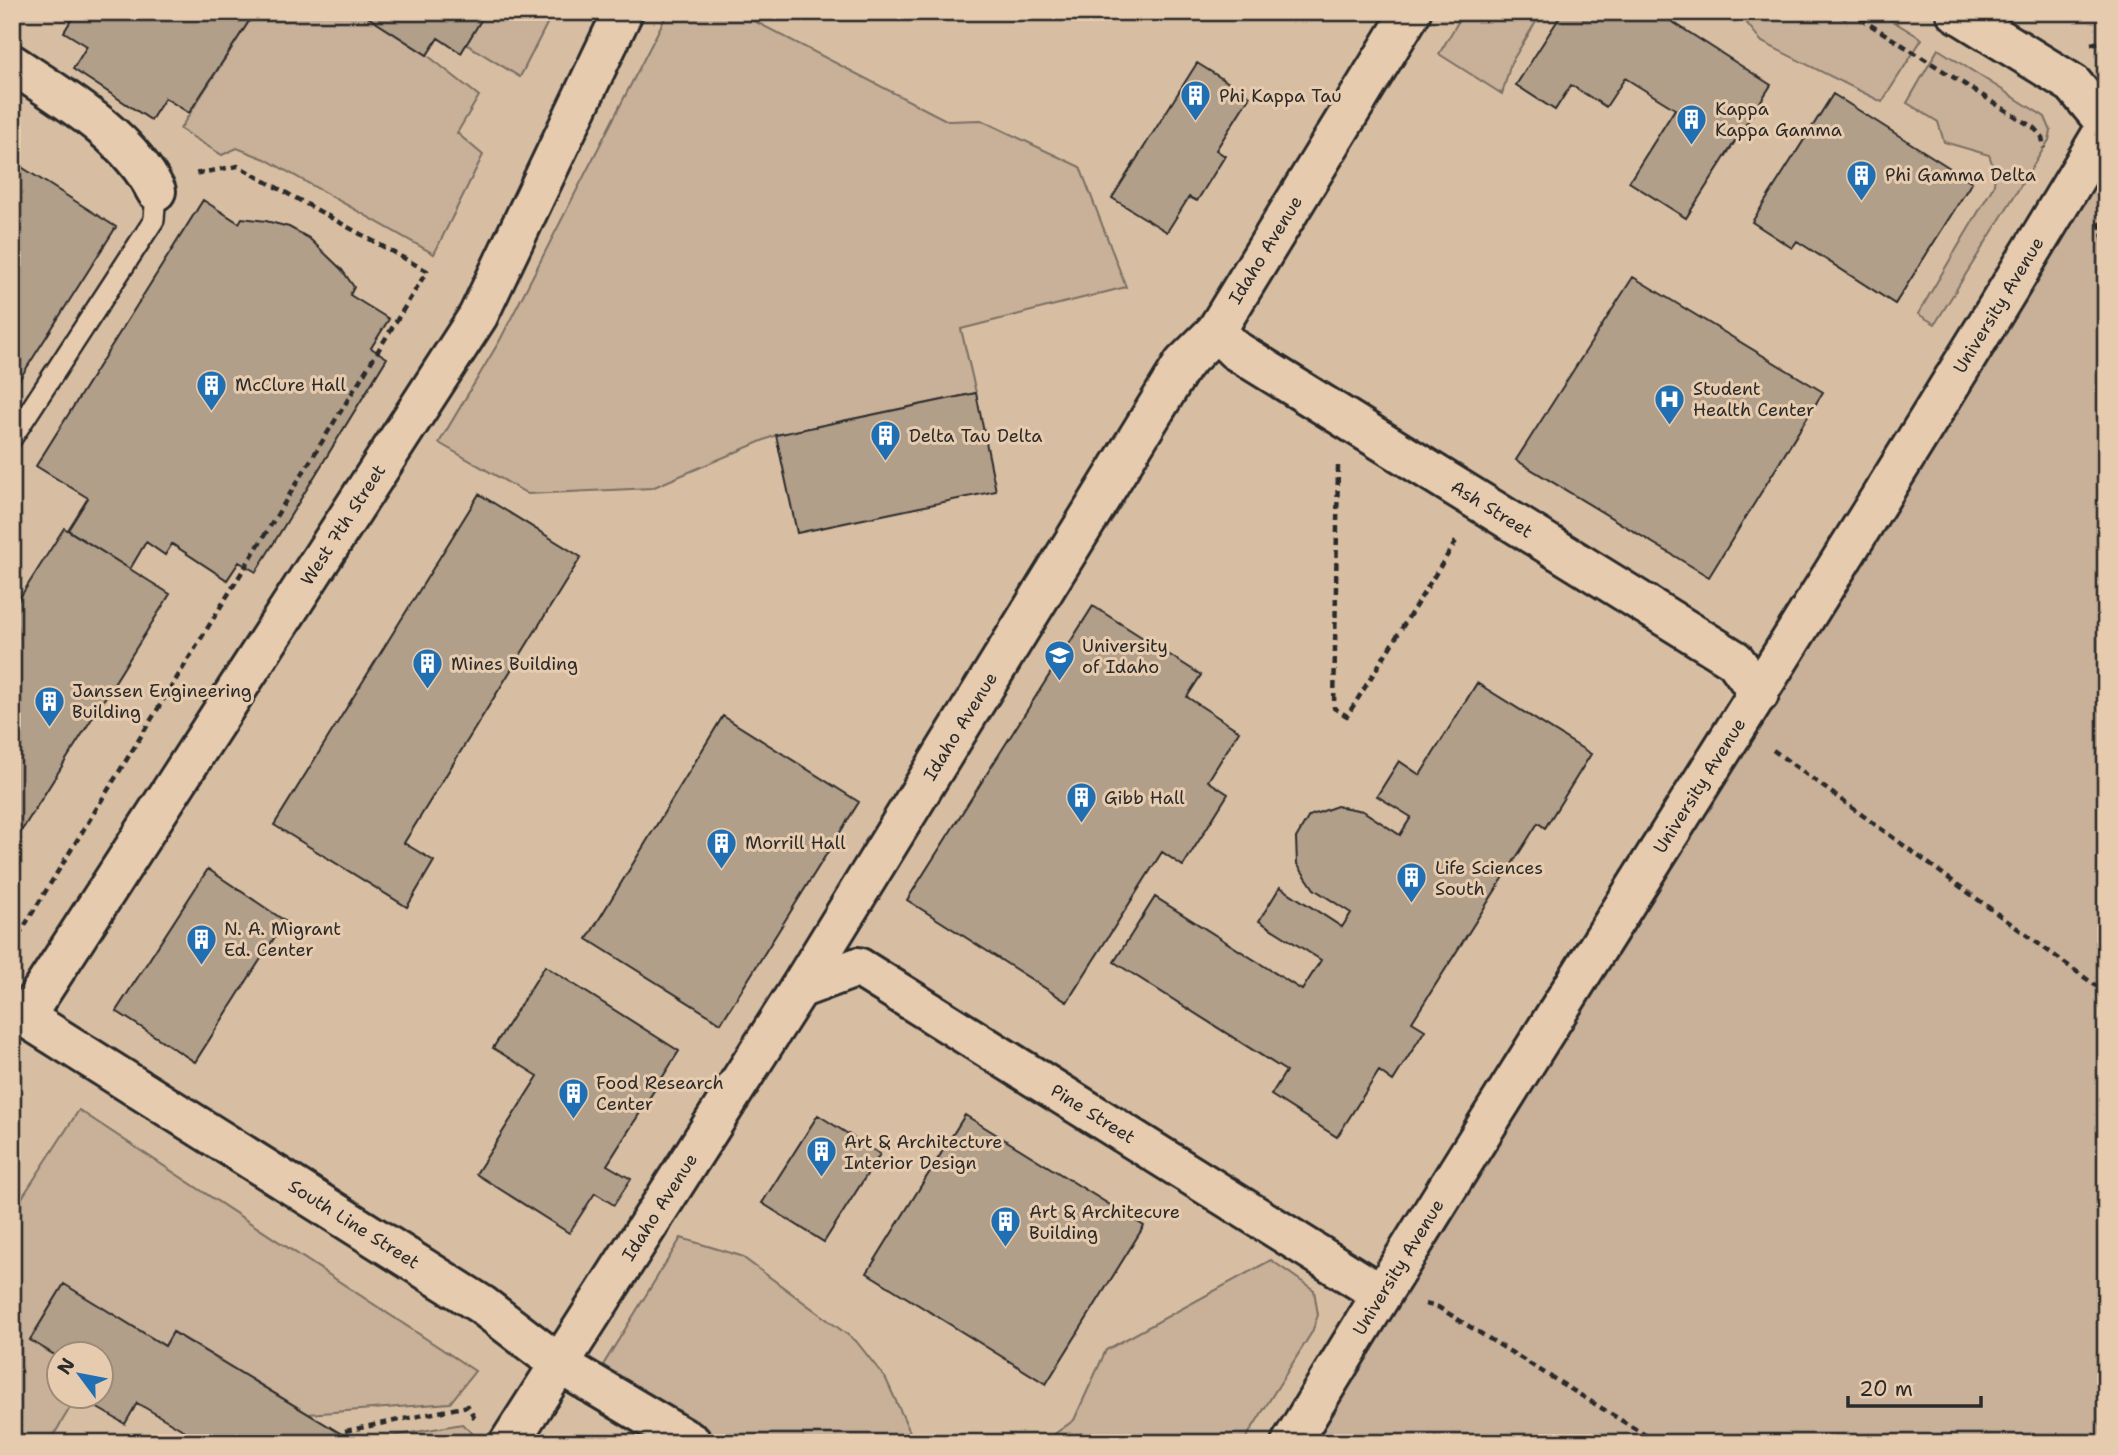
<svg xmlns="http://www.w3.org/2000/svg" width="2118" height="1455" viewBox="0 0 2118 1455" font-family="'Shantell Sans',sans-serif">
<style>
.built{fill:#d7bea3;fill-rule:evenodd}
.green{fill:#c8b099;stroke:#7a6e62;stroke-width:2}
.building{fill:#b29f8a;stroke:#2b2b2b;stroke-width:2}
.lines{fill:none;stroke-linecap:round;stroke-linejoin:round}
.lane-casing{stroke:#2b2b2b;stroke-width:24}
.street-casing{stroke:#2b2b2b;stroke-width:44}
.path{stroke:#2b2b2b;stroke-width:4.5;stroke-dasharray:7 5;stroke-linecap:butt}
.lane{stroke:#e7cbae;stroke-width:19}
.street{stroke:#e7cbae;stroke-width:38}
.labels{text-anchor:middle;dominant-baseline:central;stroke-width:6;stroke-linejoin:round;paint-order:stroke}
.poi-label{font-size:18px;fill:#2b2b2b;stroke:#e7cbae;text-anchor:start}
.street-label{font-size:18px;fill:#2b2b2b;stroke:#e7cbae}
</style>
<rect width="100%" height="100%" fill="#e7cbae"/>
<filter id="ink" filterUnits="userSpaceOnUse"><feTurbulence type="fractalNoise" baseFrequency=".0143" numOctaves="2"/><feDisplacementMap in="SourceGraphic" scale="14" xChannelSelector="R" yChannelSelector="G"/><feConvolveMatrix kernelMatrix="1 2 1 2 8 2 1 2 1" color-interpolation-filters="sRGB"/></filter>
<g filter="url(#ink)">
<!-- built -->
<path class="built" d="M 12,12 L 2106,12 L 2106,1443 L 12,1443 ZM 60,1354 L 102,1354 L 102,1396 L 60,1396 Z"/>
<!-- green -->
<path class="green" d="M 255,12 L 360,12 L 427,55 L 479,96 L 457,133 L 483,155 L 434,254 L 265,159 L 237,148 L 222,155 L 180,129 Z
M 486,12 L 553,12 L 520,77 L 466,44 Z
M 668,12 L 737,12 L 948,121 L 981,120 L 1080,167 L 1126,287 L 961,329 L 976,393 L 776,435 L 652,488 L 528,494 L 439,443 L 500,340 Z
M 1464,12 L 1542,12 L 1511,63 L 1502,94 L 1439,54 Z
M 1738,12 L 1834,12 L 1845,20 L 1851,12 L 1878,12 L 1922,39 L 1882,102 L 1762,42 Z
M 1938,49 L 2045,117 L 2051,131 L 2049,140 L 1935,324 L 1918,314 L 1993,187 L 1996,174 L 1989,155 L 1944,142 L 1938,122 L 1907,103 Z
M 2106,127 L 2106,1443 L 1291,1443 Z
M 79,1110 L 475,1371 L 450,1403 L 308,1414 L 174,1332 L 165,1346 L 64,1285 L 30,1340 L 59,1358 L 60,1396 L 77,1396 L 49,1443 L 12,1443 L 12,1213 Z
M 681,1238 L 741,1256 L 856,1341 L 886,1379 L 915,1443 L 692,1443 L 592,1383 Z
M 1271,1260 L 1314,1290 L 1318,1315 L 1312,1332 L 1243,1443 L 1042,1443 L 1074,1420 L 1106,1350 Z
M 462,1424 L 480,1440 L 479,1443 L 353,1443 Z"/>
<!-- building -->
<path class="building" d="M 76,12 L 255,12 L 189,113 L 165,98 L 151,120 L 73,69 L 87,46 L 64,32 Z
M 360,12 L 486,12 L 461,53 L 438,38 L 427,55 Z
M 1563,12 L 1657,12 L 1771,85 L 1686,218 L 1629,182 L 1675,109 L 1625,78 L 1606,107 L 1571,85 L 1555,110 L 1516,85 Z
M 1197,63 L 1250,96 L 1216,150 L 1225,156 L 1197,201 L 1189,197 L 1167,232 L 1112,198 Z
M 1833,94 L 1972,182 L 1895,304 L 1797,241 L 1792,248 L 1752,222 Z
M 12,161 L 116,227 L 12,391 Z
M 203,200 L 239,223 L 242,218 L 266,221 L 289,227 L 309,238 L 342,270 L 354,287 L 350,295 L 389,319 L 371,348 L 387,358 L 256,572 L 239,562 L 227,580 L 172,544 L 165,555 L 146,542 L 130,569 L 68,530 L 88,498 L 36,466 Z
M 1633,277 L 1823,392 L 1709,577 L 1516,460 Z
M 976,393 L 996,491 L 797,533 L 776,435 Z
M 479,494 L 581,557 L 404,843 L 434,861 L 407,907 L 274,825 Z
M 64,528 L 170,594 L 12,846 L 12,610 Z
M 1093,606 L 1201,675 L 1187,697 L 1239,731 L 1208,781 L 1228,794 L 1183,866 L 1162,852 L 1067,1002 L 907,900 Z
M 1477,683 L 1591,754 L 1545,828 L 1538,823 L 1412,1022 L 1425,1030 L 1393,1081 L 1379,1071 L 1337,1137 L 1271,1095 L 1286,1071 L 1114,962 L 1155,897 L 1302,990 L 1321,960 L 1259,921 L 1280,887 L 1342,927 L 1351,913 L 1314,889 L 1297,864 L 1296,838 L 1309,816 L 1337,806 L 1363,811 L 1400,835 L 1411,817 L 1377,796 L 1399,761 L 1420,775 Z
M 723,716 L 859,802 L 721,1023 L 587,939 Z
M 208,869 L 285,921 L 195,1062 L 116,1011 Z
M 545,966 L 679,1051 L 607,1165 L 631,1179 L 614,1205 L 595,1193 L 569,1233 L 476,1174 L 538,1076 L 493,1048 Z
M 818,1115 L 880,1154 L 824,1242 L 762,1203 Z
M 965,1115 L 1144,1226 L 1046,1384 L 867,1273 Z
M 64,1284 L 165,1346 L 173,1332 L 343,1435 L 339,1443 L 185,1443 L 190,1434 L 137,1403 L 125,1424 L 77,1396 L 102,1396 L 102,1354 L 60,1354 L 60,1358 L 30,1340 Z"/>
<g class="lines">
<defs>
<path id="lane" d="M 12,438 L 154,220 L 156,191"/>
<g id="street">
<path d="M 1956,12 L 2073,84 L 2106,124"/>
<path d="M 12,64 C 63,98 128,135 156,191"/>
<path id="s1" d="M 1216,331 L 1235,350 L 1735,660 L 1759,694"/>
<path id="s2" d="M 799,989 L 858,967 L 1381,1294"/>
<path id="s3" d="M 12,1009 L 482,1305 L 559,1364 L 692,1443"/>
<path id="s4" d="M 25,1017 L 478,316 L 623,12"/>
<path id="s5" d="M 509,1443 L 799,989 L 1183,364 L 1216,331 L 1411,12"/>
<path id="s6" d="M 1291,1443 C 1558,1001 1842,571 2106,127"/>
</g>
</defs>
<!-- lane casing -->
<use href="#lane" class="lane-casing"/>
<!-- street casing -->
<use href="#street" class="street-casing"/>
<!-- path -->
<path class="path" d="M 1850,12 L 2034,128 L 2042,137 L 2044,148
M 2091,44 L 2100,42 L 2106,34
M 2099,222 L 2106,248
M 1338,466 L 1334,708 L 1347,716 L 1458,538
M 1773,750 L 2106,993
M 12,946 L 427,271 L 238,166 L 194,174
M 1425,1304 L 1438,1307 L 1658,1443
M 345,1431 L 468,1406 L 475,1419"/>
<!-- lane -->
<use href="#lane" class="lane"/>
<!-- street -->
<use href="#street" class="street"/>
</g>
</g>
<!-- icons -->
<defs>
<symbol id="building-pin" viewBox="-11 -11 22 30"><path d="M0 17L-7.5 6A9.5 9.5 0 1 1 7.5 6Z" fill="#1f6fb2" stroke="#e7cbae"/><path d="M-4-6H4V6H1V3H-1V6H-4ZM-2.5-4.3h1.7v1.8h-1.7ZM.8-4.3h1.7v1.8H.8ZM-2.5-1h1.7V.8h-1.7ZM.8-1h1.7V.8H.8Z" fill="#fff"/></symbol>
<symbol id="hospital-pin" viewBox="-11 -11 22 30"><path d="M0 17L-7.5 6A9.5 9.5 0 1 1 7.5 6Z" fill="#1f6fb2" stroke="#e7cbae"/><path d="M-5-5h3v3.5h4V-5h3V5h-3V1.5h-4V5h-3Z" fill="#fff"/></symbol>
<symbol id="university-pin" viewBox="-11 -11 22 30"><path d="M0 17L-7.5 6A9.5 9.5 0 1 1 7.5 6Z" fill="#1f6fb2" stroke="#e7cbae"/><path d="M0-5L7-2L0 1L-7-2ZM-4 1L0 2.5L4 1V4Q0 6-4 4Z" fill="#fff"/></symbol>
</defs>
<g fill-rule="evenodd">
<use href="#building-pin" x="1178" y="78" width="35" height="47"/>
<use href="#building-pin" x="1674" y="102" width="35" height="47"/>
<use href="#building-pin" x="1844" y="158" width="35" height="47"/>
<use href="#building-pin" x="194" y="368" width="35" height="47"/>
<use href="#hospital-pin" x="1652" y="382" width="35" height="47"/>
<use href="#building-pin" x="868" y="418" width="35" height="47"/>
<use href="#university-pin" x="1042" y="638" width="35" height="47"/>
<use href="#building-pin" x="410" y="646" width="35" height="47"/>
<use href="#building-pin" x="32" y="684" width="35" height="47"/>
<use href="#building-pin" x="1064" y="780" width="35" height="47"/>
<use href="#building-pin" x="704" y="826" width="35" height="47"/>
<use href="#building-pin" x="1394" y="860" width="35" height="47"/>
<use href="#building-pin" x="184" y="922" width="35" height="47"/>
<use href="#building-pin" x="556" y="1076" width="35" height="47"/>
<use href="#building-pin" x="804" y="1134" width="35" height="47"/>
<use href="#building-pin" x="988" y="1204" width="35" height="47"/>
</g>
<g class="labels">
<!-- poi labels -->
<g class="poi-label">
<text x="1219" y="96">Phi Kappa Tau</text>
<text x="1715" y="109">Kappa<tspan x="1715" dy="21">Kappa Gamma</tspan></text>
<text x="1885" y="175">Phi Gamma Delta</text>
<text x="235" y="385">McClure Hall</text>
<text x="1693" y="389">Student<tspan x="1693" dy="21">Health Center</tspan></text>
<text x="909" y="436">Delta Tau Delta</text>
<text x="1082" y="646">University<tspan x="1082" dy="21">of Idaho</tspan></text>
<text x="451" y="664">Mines Building</text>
<text x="72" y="691">Janssen Engineering<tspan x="72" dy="21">Building</tspan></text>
<text x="1104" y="798">Gibb Hall</text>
<text x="745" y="843">Morrill Hall</text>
<text x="1435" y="868">Life Sciences<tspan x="1435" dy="21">South</tspan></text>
<text x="224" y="929">N. A. Migrant<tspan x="224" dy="21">Ed. Center</tspan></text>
<text x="596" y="1083">Food Research<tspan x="596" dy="21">Center</tspan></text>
<text x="844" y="1142">Art &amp; Architecture<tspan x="844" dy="21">Interior Design</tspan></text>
<text x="1029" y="1212">Art &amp; Architecure<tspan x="1029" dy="21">Building</tspan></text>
</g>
<!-- street labels -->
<g class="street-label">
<text stroke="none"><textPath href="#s5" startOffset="1414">Idaho Avenue</textPath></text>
<text stroke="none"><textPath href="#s6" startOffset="1340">University Avenue</textPath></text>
<text stroke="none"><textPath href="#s1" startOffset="329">Ash Street</textPath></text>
<text stroke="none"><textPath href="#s4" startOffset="586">West 7th Street</textPath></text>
<text stroke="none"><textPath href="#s5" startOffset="847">Idaho Avenue</textPath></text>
<text stroke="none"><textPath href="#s6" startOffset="774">University Avenue</textPath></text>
<text stroke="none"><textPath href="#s2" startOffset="340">Pine Street</textPath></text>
<text stroke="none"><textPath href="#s5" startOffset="280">Idaho Avenue</textPath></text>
<text stroke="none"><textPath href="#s3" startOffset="404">South Line Street</textPath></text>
<text stroke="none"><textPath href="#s6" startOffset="206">University Avenue</textPath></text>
</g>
</g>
<!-- margin -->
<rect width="2118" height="1455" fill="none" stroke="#e7cbae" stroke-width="42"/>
<rect x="21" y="21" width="2076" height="1413" fill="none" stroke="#2b2b2b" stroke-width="2.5" filter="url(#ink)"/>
<!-- north arrow -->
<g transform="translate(80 1375) rotate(302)"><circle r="33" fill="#e7cbae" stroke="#9c8b7a" stroke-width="2"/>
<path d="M0-5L12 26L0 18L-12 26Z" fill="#1f6fb2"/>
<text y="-10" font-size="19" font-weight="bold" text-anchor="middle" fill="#2b2b2b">N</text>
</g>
<!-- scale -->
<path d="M1848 1396v10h133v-10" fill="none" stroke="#2b2b2b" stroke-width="3.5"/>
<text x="1859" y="1396" font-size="21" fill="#2b2b2b" stroke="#e7cbae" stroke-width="5" paint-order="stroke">20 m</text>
</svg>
